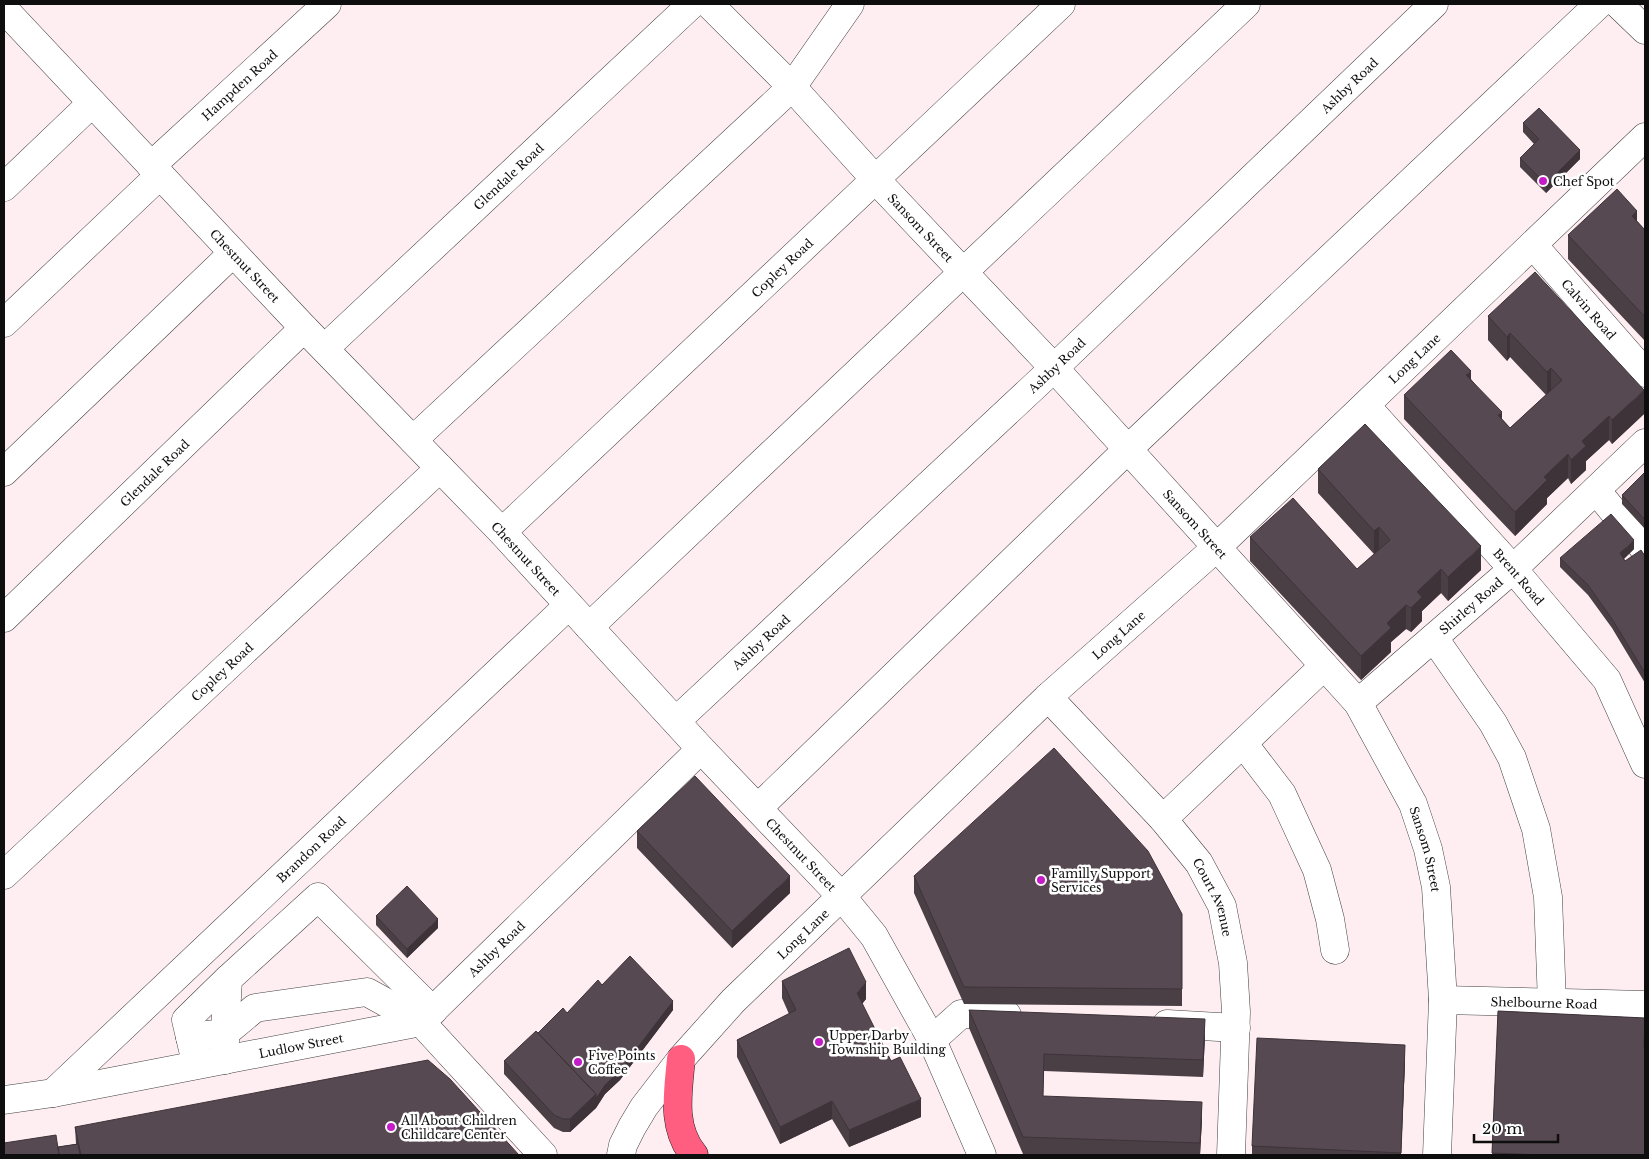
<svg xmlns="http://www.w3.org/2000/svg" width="1649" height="1159" viewBox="0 0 1649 1159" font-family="'Libre Baskerville',serif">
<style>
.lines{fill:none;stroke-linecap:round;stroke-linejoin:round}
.minor-casing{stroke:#414141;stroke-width:29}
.major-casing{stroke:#1f1f1f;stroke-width:29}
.minor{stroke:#fff;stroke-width:28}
.major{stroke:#ff5e80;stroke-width:28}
.wall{fill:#4b3f46}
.shaded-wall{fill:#3d3339}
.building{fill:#574951;stroke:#3d3339}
.poi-dot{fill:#c51bc8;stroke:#fff;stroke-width:2}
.labels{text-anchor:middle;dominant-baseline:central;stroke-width:5;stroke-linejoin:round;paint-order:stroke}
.street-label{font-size:12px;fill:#0e0e0e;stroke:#fff}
.poi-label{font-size:12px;fill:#0e0e0e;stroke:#fff;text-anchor:start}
</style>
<rect width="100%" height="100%" fill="#ffeef1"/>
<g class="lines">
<defs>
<g id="minor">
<path id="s1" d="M 709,4 L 792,87 L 875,179 L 1054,368 L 1358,703 L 1413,804 L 1428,849 L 1436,887 L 1443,1000 L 1437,1155"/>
<path d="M 1618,4 L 1645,30"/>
<path id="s2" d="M 4,9 L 304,328 L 502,532 L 701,749 L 842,897 L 874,936 L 932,1040 L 982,1155"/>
<path id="s3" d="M 151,166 L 327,4"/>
<path d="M 4,187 L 92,103"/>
<path id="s4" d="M 1533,245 L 1645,373"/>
<path d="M 4,323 L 160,175"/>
<path id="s5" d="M 325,348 L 692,4"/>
<path id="s6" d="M 1366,406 L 1513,569 L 1607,680 L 1645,764"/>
<path d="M 413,440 L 792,87 L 850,4"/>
<path d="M 4,472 L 233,253"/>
<path d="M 1596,490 L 1645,550"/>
<path id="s7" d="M 502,532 L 1061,4"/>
<path id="s8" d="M 4,618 L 304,328"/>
<path d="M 589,627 L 1246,4"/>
<path d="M 1434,638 L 1493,723 L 1512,758 L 1536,829 L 1548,897 L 1552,1003"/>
<path id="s9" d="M 1048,697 L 1163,819 L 1199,863 L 1222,906 L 1233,963 L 1236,1012 L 1231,1155"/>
<path id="s10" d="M 1358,703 L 1513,569 L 1645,443"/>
<path id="s11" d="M 676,721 L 1054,368 L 1434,4"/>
<path d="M 1243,743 L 1282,794 L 1317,870 L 1330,919 L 1335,950"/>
<path d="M 758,808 L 1127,450 L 1599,4"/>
<path d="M 1163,819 L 1324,666"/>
<path id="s12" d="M 4,875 L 440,468"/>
<path id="s13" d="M 1443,1000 L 1645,1005"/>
<path d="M 1167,1024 L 1236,1028"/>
<path d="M 190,1037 L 225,1033 L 228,979 L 318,897 L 433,1011"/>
<path d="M 932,1040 L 961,1014 L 1007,1015"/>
<path d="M 194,1054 L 186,1020 L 228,979"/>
<path id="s14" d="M 225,1060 L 225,1033 L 255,1008 L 367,992 L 421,1022 L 701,749"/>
<path id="s15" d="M 53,1093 L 569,605"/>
<path id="s16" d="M 4,1100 L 53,1093 L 421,1022 L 543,1155"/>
<path id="s17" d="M 621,1155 L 623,1145 L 632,1127 L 644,1107 L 681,1059 L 733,1001 L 1048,697 L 1216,548 L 1645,137"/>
</g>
<path id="major" d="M 681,1059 C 678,1093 671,1127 694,1155"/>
</defs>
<!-- minor casing -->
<use href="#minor" class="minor-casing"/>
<!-- major casing -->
<use href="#major" class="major-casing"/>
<!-- minor -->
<use href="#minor" class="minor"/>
<!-- major -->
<use href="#major" class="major"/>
</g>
<!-- wall -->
<path class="wall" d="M 1523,123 L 1580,159 L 1546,193 L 1520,167 L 1520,158 L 1534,144 L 1523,132 Z
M 1637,221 L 1645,230 L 1645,341 L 1568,259 L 1568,235 Z
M 1488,316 L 1644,414 L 1612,444 L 1609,440 L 1586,461 L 1586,470 L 1571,484 L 1568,478 L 1547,498 L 1547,504 L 1515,536 L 1404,419 L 1404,395 L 1471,379 L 1502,419 L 1510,428 L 1546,395 L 1510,357 L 1507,361 L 1488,340 Z
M 1318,469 L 1481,570 L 1448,601 L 1441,593 L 1422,611 L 1422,621 L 1411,632 L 1406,629 L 1391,642 L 1391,652 L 1361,680 L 1250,561 L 1250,537 L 1357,569 L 1374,554 L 1318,493 Z
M 1645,472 L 1645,529 L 1622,504 L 1622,495 Z
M 1634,549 L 1624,559 L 1625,561 L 1645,556 L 1645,683 L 1612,628 L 1588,595 L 1560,567 L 1560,558 Z
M 637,831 L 790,893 L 732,948 L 637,848 Z
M 914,876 L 1182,914 L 1182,1006 L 964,1004 L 914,893 Z
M 376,916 L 438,928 L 407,958 L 376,925 Z
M 782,981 L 866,999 L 862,1004 L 891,1061 L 921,1117 L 849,1147 L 832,1119 L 780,1144 L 737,1057 L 737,1040 L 789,1014 L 782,998 Z
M 602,985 L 673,1010 L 620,1080 L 605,1094 L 596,1108 L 570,1132 L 563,1132 L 554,1128 L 504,1074 L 504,1061 L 538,1033 L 567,1013 Z
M 969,1010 L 1205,1036 L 1203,1077 L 1044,1071 L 1043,1096 L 1202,1119 L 1200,1155 L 1058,1155 L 1023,1154 L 969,1028 Z
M 1498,1011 L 1645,1018 L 1645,1155 L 1492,1155 Z
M 1405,1062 L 1401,1155 L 1252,1155 L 1252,1146 Z
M 75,1127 L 519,1155 L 4,1155 L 76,1144 Z"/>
<!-- shaded-wall -->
<path class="shaded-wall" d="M 1580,150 L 1580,159 L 1546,193 L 1546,184 Z
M 1637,211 L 1637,235 L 1632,216 Z
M 1510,333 L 1510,357 L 1507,361 L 1507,337 Z
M 1551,368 L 1551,392 L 1547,396 L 1547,372 Z
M 1471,371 L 1471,395 L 1466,375 Z
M 1644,390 L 1644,414 L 1612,444 L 1612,420 Z
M 1502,412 L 1502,436 L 1498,415 Z
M 1609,416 L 1609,440 L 1586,461 L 1586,470 L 1571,484 L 1571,460 L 1582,441 Z
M 1568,454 L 1568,478 L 1547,498 L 1547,504 L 1515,536 L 1515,512 L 1544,477 Z
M 1379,527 L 1379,551 L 1374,555 L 1374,531 Z
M 1634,540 L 1634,549 L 1620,562 L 1620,553 Z
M 1481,546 L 1481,570 L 1448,601 L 1448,577 Z
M 1441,569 L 1441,593 L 1422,611 L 1422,621 L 1411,632 L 1411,608 L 1417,592 Z
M 1406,605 L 1406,629 L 1391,642 L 1391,652 L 1361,680 L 1361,656 L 1387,623 Z
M 790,876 L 790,893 L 732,948 L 732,931 Z
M 438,919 L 438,928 L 407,958 L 407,949 Z
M 866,982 L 866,999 L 857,1010 L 857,993 Z
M 673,1001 L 673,1010 L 620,1080 L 605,1094 L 596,1108 L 596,1099 L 605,1085 Z
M 1205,1019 L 1205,1036 L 1203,1077 L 1203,1060 Z
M 1405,1045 L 1405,1062 L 1401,1155 Z
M 596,1094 L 596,1108 L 570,1132 L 570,1119 Z
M 921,1099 L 921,1117 L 849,1147 L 849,1130 Z
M 832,1101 L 832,1119 L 780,1144 L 780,1127 Z
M 1202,1102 L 1202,1119 L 1200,1155 L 1200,1143 Z"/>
<!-- building -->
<path class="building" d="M 1539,108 L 1580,150 L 1546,184 L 1520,158 L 1539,139 L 1523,123 Z
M 1617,189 L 1637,211 L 1632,216 L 1645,230 L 1645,317 L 1568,235 Z
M 1535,272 L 1644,390 L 1612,420 L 1609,416 L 1582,441 L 1586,446 L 1571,460 L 1568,454 L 1544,477 L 1547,480 L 1515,512 L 1404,395 L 1451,350 L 1471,371 L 1466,375 L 1502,412 L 1498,415 L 1510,428 L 1562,380 L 1551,368 L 1547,372 L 1510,333 L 1507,337 L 1488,316 Z
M 1365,424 L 1481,546 L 1448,577 L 1441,569 L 1417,592 L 1422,597 L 1411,608 L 1406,605 L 1387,623 L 1391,628 L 1361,656 L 1250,537 L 1293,498 L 1357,569 L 1390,540 L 1379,527 L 1374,531 L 1318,469 Z
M 1645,472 L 1645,520 L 1622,495 Z
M 1611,514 L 1634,540 L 1620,553 L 1625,561 L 1641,550 L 1645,556 L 1645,673 L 1612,619 L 1588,585 L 1560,558 Z
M 1054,748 L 1148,851 L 1182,914 L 1182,989 L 964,987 L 914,876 Z
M 695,776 L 790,876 L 732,931 L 637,831 Z
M 407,886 L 438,919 L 407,949 L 376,916 Z
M 849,948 L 866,982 L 857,993 L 891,1061 L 900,1057 L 921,1099 L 849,1130 L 832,1101 L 780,1127 L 737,1040 L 796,1010 L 782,981 Z
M 630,956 L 673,1001 L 620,1071 L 605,1085 L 596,1099 L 596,1094 L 538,1033 L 563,1008 L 567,1013 L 598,980 L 602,985 Z
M 969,1010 L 1205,1019 L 1203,1060 L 1044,1054 L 1043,1096 L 1202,1102 L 1200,1143 L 1023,1137 Z
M 1498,1011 L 1645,1018 L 1644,1047 L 1645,1047 L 1645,1155 L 1542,1155 L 1492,1153 Z
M 536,1031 L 596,1094 L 570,1119 L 563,1119 L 554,1115 L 504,1061 Z
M 1257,1038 L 1405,1045 L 1401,1153 L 1252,1146 Z
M 428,1060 L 450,1079 L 519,1155 L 81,1155 L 75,1127 Z
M 56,1135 L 59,1155 L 4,1155 L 4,1143 Z
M 78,1144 L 80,1155 L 59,1155 L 58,1147 Z"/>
<!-- markers -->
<g class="poi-dot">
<circle cx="1543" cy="181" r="5"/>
<circle cx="1041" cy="880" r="5"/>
<circle cx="819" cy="1042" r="5"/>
<circle cx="578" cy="1062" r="5"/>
<circle cx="391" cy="1127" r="5"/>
</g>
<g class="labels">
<!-- street labels -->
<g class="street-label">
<text stroke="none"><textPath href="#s3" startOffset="120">Hampden Road</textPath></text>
<text stroke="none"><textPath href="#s11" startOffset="926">Ashby Road</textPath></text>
<text stroke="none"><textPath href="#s5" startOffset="251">Glendale Road</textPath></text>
<text stroke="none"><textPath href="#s1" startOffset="308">Sansom Street</textPath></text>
<text stroke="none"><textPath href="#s2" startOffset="352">Chestnut Street</textPath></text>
<text stroke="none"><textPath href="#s7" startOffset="385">Copley Road</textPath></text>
<text stroke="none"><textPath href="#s4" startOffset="85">Calvin Road</textPath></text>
<text stroke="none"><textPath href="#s17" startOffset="1129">Long Lane</textPath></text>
<text stroke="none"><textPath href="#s11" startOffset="521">Ashby Road</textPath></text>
<text stroke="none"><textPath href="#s8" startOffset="209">Glendale Road</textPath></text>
<text stroke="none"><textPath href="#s1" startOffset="712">Sansom Street</textPath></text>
<text stroke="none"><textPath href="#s2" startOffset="758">Chestnut Street</textPath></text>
<text stroke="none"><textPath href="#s6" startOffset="229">Brent Road</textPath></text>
<text stroke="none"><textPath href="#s10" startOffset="149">Shirley Road</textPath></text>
<text stroke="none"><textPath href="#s17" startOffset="724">Long Lane</textPath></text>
<text stroke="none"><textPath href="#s11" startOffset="116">Ashby Road</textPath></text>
<text stroke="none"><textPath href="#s12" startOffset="298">Copley Road</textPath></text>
<text stroke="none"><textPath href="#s15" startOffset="355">Brandon Road</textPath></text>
<text stroke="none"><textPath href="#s1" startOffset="1116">Sansom Street</textPath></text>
<text stroke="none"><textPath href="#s2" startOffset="1162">Chestnut Street</textPath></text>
<text stroke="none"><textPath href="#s9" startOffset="262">Court Avenue</textPath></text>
<text stroke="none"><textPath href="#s17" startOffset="289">Long Lane</textPath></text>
<text stroke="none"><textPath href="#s14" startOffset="346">Ashby Road</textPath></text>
<text stroke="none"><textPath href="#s13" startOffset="101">Shelbourne Road</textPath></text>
<text stroke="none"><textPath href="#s16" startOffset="302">Ludlow Street</textPath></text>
</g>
<!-- poi labels -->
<g class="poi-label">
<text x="1553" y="181">Chef Spot</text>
<text x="1051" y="873">Familly Support<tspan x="1051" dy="14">Services</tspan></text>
<text x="829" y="1035">Upper Darby<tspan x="829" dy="14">Township Building</tspan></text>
<text x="588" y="1055">Five Points<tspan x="588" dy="14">Coffee</tspan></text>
<text x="401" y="1120">All About Children<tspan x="401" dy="14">Childcare Center</tspan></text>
</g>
</g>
<!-- border -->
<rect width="1649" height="1159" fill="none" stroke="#0e0e0e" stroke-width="10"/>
<!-- scale -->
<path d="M1474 1134v8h84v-8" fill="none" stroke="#0e0e0e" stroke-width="2.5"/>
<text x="1482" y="1134" font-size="15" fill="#0e0e0e" stroke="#ffffff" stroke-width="4" paint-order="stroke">20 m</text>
</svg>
